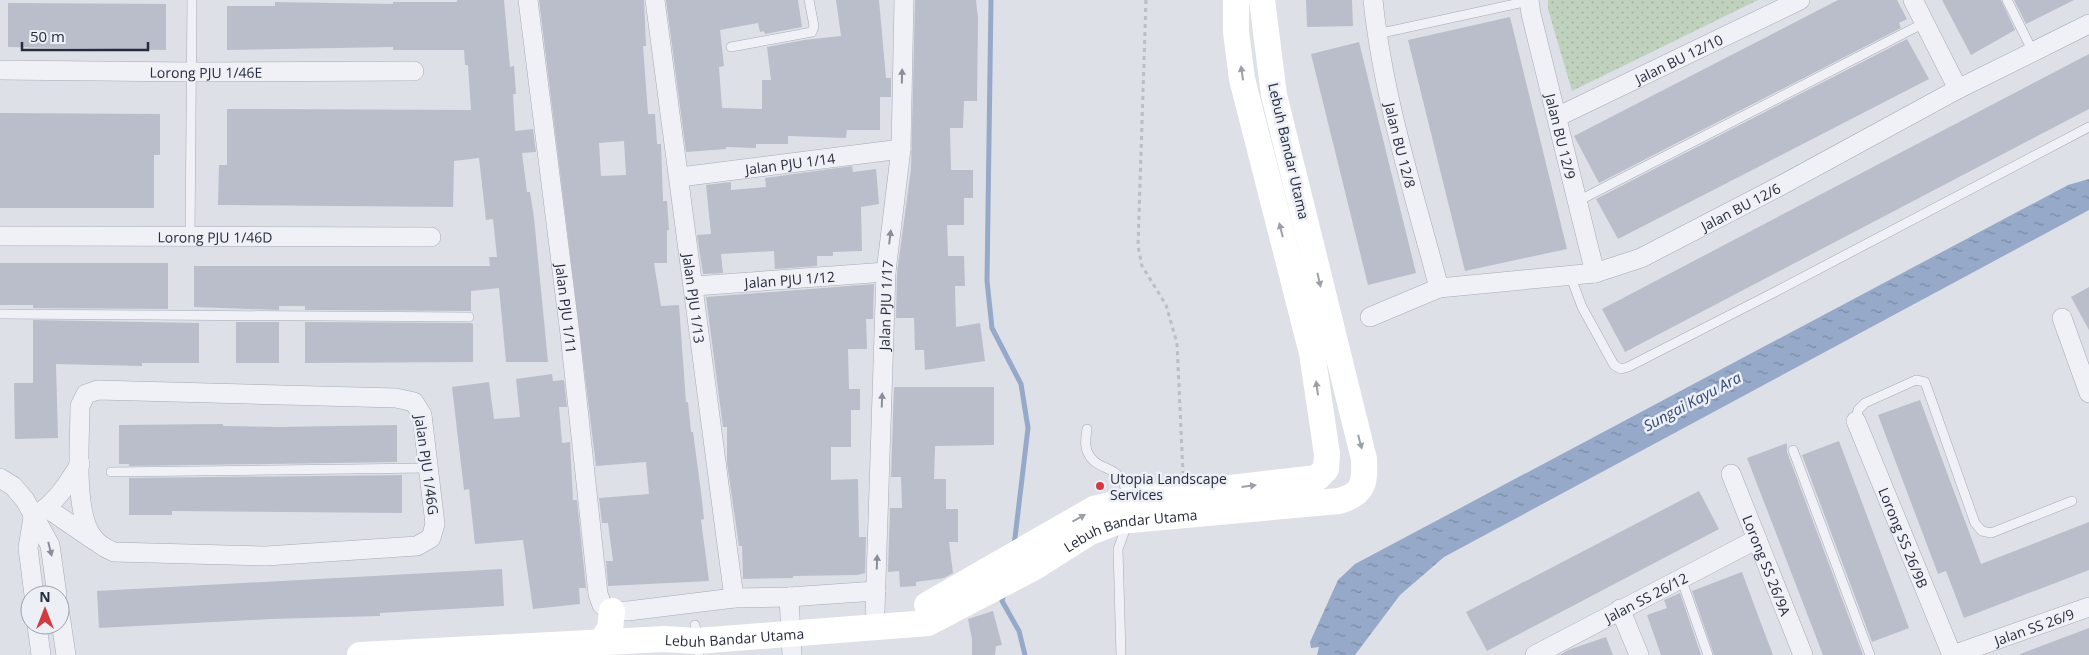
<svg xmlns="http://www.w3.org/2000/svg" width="2089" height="655" viewBox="0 0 2089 655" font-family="'Open Sans',sans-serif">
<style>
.grass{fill:url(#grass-dots)}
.water{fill:url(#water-ripples)}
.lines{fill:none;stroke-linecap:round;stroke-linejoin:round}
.stream{stroke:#96a9c9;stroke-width:5}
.building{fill:#babeca;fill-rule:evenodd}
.service-casing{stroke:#a6aab4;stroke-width:10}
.minor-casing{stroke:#a6aab4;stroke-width:20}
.path{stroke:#bbbec6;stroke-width:3;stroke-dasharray:4 4;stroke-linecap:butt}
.service{stroke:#eff1f6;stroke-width:9}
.minor{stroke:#eff1f6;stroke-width:19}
.secondary{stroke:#fff;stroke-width:26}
.oneway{fill:#9da0a8}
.oneway2{fill:#8a8e9a}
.poi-dot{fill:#d33b41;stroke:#eceff5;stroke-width:2}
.labels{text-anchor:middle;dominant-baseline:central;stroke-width:5;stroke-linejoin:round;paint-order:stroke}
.street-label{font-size:14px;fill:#262c3e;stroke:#eceff5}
.poi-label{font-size:14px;fill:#262c3e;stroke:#eceff5;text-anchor:start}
.water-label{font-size:15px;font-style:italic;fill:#2e4674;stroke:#eceff5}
</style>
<defs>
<pattern id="grass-dots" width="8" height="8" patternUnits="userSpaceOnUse" patternTransform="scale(1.25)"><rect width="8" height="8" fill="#c0d2bd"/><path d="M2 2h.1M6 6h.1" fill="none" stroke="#a5b4a4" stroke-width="1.8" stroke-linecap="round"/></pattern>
<pattern id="water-ripples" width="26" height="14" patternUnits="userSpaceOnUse" patternTransform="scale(1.25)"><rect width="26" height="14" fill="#96a9c9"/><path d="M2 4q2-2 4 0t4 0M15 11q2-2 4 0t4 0" fill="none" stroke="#7a8aa5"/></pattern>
</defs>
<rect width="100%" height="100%" fill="#dde0e7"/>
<!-- grass -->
<path class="grass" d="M 1548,0 L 1758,0 L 1572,91 L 1548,9 Z"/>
<!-- water -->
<path class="water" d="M 2089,179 L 2089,210 L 1444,557 L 1400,595 L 1355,655 L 1317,655 L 1319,647 L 1311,648 L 1310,642 L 1338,580 L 1355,564 L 2068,185 Z"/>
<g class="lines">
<!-- stream -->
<path class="stream" d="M 991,0 L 987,281 L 992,328 L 1021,384 L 1028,428 L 1014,546
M 1004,593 L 1002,601 L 1019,631 L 1025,655"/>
</g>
<!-- building -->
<path class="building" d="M 457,0 L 504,0 L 510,67 L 514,66 L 516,94 L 513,94 L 515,131 L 533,129 L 536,152 L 522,153 L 527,192 L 530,192 L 534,218 L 548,362 L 506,362 L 499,288 L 471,291 L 471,311 L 305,310 L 305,306 L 279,306 L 279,310 L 194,307 L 194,266 L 490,266 L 489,257 L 497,257 L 493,219 L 486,220 L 479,158 L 454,161 L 453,207 L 218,205 L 219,165 L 227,165 L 227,109 L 471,110 L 468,65 L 465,65 L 464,50 L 393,50 L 393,47 L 227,50 L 227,6 L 275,6 L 275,2 L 393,4 L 393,2 L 457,2 Z
M 539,0 L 644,0 L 646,46 L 643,46 L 648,114 L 655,114 L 657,144 L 661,144 L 663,201 L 667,201 L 669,230 L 667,230 L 667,263 L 654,263 L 661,306 L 679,305 L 686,402 L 688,402 L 691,432 L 693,432 L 701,492 L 704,519 L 701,520 L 709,581 L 608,586 L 606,561 L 613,561 L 608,523 L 602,523 L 599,498 L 649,494 L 646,462 L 596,466 ZM 624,141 L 626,175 L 601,176 L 599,143 Z
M 666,0 L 798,0 L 802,27 L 765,34 L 764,31 L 760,32 L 758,23 L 720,30 L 724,66 L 719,67 L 722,108 L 762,109 L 762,80 L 771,80 L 767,47 L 804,40 L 841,36 L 836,0 L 879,0 L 886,78 L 891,78 L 891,97 L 880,97 L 880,130 L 847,130 L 846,138 L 788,136 L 788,144 L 756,144 L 756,148 L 726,147 L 726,149 L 686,152 Z
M 915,0 L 976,0 L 978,18 L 977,101 L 964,101 L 963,128 L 950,128 L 951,170 L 973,170 L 973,198 L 964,198 L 964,225 L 947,225 L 948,256 L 964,256 L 965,286 L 955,286 L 956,327 L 980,323 L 985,361 L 925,370 L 924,350 L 915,350 L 914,318 L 896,318 L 897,273 L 911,169 Z
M 1306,0 L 1352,0 L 1353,26 L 1307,27 Z
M 1838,0 L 1897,0 L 1907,19 L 1899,23 L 1901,28 L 1599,183 L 1574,136 Z
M 1942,0 L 2001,0 L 2015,30 L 1971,55 Z
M 2014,0 L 2074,0 L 2026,24 Z
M 8,3 L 166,4 L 166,50 L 8,47 Z
M 1510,17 L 1567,249 L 1465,271 L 1408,40 Z
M 1907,39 L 1929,79 L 1618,239 L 1596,199 Z
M 1359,42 L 1416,273 L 1368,285 L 1311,54 Z
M 2089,54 L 2089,109 L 1625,352 L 1602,309 Z
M 0,113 L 160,114 L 160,155 L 154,155 L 154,208 L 0,208 Z
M 852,166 L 853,172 L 876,169 L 879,204 L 861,207 L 862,251 L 833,252 L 833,256 L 817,256 L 817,266 L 775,269 L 774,251 L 721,254 L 723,273 L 703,274 L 697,235 L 711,234 L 706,185 L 731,182 L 731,190 L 766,187 L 765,178 Z
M 0,263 L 168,263 L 168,309 L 33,308 L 33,305 L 0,305 Z
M 874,284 L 873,319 L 866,319 L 867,349 L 848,349 L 849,389 L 860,389 L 860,410 L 851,410 L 851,447 L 831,447 L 831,480 L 858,479 L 859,537 L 866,537 L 865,573 L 857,575 L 793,576 L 793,578 L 743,579 L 742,546 L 739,546 L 727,463 L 727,427 L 723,427 L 706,297 Z
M 2089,287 L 2089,330 L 2071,297 Z
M 33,320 L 199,323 L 199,363 L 142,363 L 142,366 L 56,364 L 58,438 L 15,439 L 14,383 L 33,383 Z
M 236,322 L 279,322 L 279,363 L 236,363 Z
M 305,322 L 471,323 L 473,324 L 473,362 L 305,363 Z
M 552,374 L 553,381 L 564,380 L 567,407 L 559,407 L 562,443 L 570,442 L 573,500 L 577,500 L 586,588 L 579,588 L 580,604 L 533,609 L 523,540 L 475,544 L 469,489 L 464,490 L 452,387 L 489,382 L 494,419 L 520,417 L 516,379 Z
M 894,387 L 994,387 L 994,445 L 935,446 L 934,479 L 946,479 L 946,509 L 958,509 L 958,542 L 949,542 L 953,573 L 944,578 L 916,582 L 916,586 L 900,587 L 899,571 L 888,572 L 890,508 L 902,508 L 901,477 L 891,477 Z
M 1920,400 L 1981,564 L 2089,522 L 2089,570 L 1964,618 L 1946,571 L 1938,574 L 1878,415 Z
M 223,424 L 223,426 L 279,427 L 397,425 L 397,462 L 129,466 L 129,464 L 119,464 L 119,425 Z
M 1839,441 L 1909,628 L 1872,642 L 1802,455 Z
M 1787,443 L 1787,452 L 1863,655 L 1823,655 L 1747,458 Z
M 402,475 L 402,513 L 172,511 L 172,515 L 129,515 L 129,478 Z
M 1699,491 L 1719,529 L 1487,651 L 1466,612 Z
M 502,569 L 504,606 L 380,613 L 380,616 L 271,619 L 99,628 L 97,591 Z
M 1742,572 L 1756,610 L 1773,655 L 1714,655 L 1692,591 Z
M 1680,593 L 1701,655 L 1661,655 L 1647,615 L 1667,608 L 1664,600 Z
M 993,611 L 1002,645 L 996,646 L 995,655 L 972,655 L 972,639 L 968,619 Z
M 2089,628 L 2089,655 L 2020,655 L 2020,654 Z
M 1606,637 L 1613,655 L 1560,655 L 1568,650 Z"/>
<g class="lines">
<defs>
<path id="service" d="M 2007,0 L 2033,52
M 1377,34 L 1529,1
M 731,47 L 812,32 L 814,26 L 809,0
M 1578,201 L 1924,23
M 190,237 L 192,0
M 1570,275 L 1582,307 L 1614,365 L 1621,369 L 1628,367 L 1773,293 L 2089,127
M 0,314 L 469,317
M 1856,421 L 1858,410 L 1865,403 L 1916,380 L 1925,382 L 1975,523 L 1982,531 L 1991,533 L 2072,501
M 1087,429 C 1086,437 1084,446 1088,453 C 1097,474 1127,462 1126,500
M 1793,450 L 1870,655
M 111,472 L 428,468
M 1681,578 L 1708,655
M 695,625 L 699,655
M 1121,655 L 1118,549 L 1128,522"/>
<g id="minor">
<path id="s1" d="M 528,0 L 570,334 L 598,594 L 602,605 L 612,611 L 628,611 L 734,598 L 789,597 L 876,591"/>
<path id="s2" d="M 655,0 L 734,598"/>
<path id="s3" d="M 1373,0 C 1383,98 1414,193 1439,288"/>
<path id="s4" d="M 1529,0 L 1531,14 L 1595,273"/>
<path d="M 1913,0 L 1958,89"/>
<path id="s5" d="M 0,70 L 191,72 L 414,71"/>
<path id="s6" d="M 1557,117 L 1800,0"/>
<path id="s7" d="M 680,177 L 901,149"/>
<path id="s8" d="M 0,236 L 431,237"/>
<path id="s9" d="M 695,286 L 886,272"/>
<path id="s10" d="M 1370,317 L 1439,288 L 1595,273 L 1641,258 L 1778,187 L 1958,89 L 2089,24"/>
<path d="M 2062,318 L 2089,393"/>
<path d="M 98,390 L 396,398 L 414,402 L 422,415 L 435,524 L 431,538 L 417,546 L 266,556 L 114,552 C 104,548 95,542 90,533 C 74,505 80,439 80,406 L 86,394 Z"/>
<path id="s11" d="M 1856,421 L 1952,655"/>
<path id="s12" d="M 1731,474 L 1803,655"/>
<path d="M 0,478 L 13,486 L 25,500 L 50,545 L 57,595"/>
<path d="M 48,509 L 95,541"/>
<path d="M 33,517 L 28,548 L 34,595"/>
<path d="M 33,517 C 55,504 67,485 80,464"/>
<path d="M 789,597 L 792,655"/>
<path d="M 1620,609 L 1639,655"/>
<path id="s13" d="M 875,611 L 886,272 L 901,149 L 904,0"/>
<path d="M 60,615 L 66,655"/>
<path d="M 37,625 L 41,655"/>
<path id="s14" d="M 1535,655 L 1757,539"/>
<path id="s15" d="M 1953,655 L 2089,607"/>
</g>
</defs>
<!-- service casing -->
<use href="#service" class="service-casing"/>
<!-- minor casing -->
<use href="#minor" class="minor-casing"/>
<!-- path -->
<path class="path" d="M 1146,0 L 1138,246 L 1142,266 L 1166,305 L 1177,343 L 1183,473"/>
<!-- service -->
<use href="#service" class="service"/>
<!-- minor -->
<use href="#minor" class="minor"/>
<!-- secondary -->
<g class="secondary">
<path d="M 927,605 L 1094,509 L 1135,499 L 1317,478 L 1326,469 L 1327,454 L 1312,353 L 1242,79 L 1236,32 L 1236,0"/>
<path d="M 600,643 L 610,629 L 612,611"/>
<path id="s16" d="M 360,655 L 664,639 L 697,641 L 928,623 L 1033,568 L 1090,532 L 1119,521 L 1339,501 C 1364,494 1365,483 1364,459 L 1274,95 L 1262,0"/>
</g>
</g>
<!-- one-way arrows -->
<defs><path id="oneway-solid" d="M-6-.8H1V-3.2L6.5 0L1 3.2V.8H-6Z" transform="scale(1.25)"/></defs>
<g class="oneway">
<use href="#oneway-solid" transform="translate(1242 73) rotate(-98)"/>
<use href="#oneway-solid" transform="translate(1281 230) rotate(-104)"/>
<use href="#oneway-solid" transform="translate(1319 280) rotate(77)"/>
<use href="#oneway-solid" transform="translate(1317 388) rotate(-98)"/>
<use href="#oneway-solid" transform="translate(1360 442) rotate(75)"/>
<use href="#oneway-solid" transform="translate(1249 486) rotate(-7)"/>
<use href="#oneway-solid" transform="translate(1079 518) rotate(-29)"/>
</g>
<g class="oneway2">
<use href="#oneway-solid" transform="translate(902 76) rotate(-89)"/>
<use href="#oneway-solid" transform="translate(890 237) rotate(-83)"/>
<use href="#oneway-solid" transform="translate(882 400) rotate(-88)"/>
<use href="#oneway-solid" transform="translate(50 549) rotate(76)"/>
<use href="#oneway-solid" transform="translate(877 562) rotate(-88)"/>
</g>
<!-- markers -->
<circle class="poi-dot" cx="1100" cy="486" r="5"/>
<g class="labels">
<!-- street labels -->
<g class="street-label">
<text stroke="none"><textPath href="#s6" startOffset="135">Jalan BU 12/10</textPath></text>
<text stroke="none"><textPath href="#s5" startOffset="206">Lorong PJU 1/46E</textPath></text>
<text stroke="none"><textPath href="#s4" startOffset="140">Jalan BU 12/9</textPath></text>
<text stroke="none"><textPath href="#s3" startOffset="148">Jalan BU 12/8</textPath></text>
<text transform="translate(1289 151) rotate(77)">Lebuh Bandar Utama</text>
<text stroke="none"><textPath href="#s7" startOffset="111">Jalan PJU 1/14</textPath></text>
<text stroke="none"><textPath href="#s10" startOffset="392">Jalan BU 12/6</textPath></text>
<text stroke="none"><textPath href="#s8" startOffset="215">Lorong PJU 1/46D</textPath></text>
<text stroke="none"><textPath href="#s9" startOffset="95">Jalan PJU 1/12</textPath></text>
<text stroke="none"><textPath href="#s2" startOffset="301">Jalan PJU 1/13</textPath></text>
<text stroke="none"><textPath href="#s13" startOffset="306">Jalan PJU 1/17</textPath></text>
<text stroke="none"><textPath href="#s1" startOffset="311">Jalan PJU 1/11</textPath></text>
<text transform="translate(427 465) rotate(82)">Jalan PJU 1/46G</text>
<text stroke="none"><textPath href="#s16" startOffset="795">Lebuh Bandar Utama</textPath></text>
<text stroke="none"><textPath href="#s11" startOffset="126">Lorong SS 26/9B</textPath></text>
<text stroke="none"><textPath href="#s12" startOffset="98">Lorong SS 26/9A</textPath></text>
<text stroke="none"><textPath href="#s14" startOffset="125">Jalan SS 26/12</textPath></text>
<text stroke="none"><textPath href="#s15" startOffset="86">Jalan SS 26/9</textPath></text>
<text stroke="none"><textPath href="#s16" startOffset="375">Lebuh Bandar Utama</textPath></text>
</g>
<!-- poi labels -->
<g class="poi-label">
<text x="1110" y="478">Utopia Landscape<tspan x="1110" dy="16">Services</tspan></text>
</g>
<!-- water labels -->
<g class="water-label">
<text transform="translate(1692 401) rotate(-28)">Sungai Kayu Ara</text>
</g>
</g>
<!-- north arrow -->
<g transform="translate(45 610)"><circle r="24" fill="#eceff5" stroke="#9da1ac"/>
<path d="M0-4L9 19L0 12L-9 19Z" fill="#d33b41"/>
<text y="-8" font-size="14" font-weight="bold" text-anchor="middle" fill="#262c3e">N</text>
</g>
<!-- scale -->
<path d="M22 42v8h126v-8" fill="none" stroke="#262c3e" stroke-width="2.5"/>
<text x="30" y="42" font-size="15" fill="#262c3e" stroke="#eceff5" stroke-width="4" paint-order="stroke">50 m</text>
</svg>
